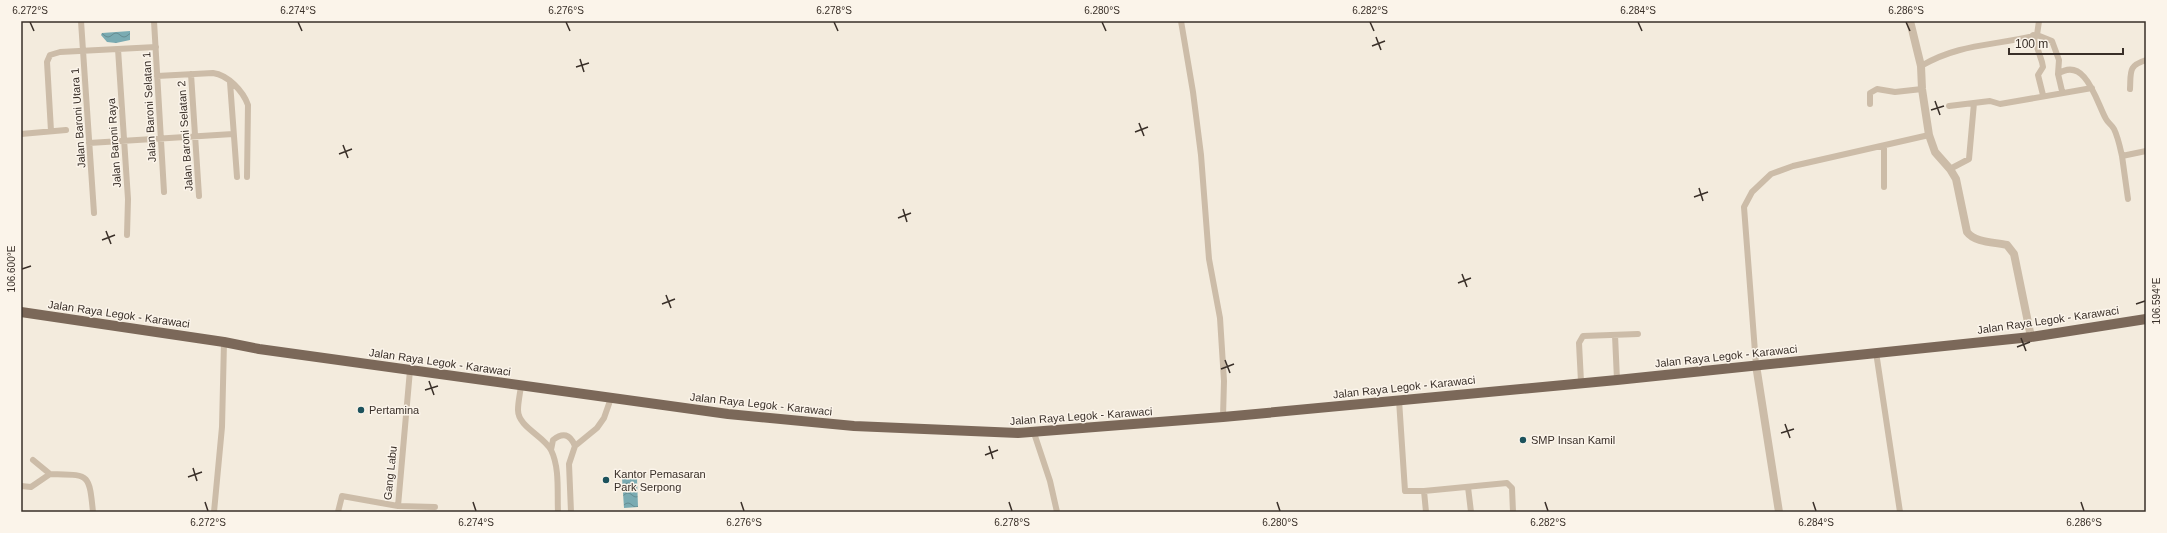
<svg xmlns="http://www.w3.org/2000/svg" width="2167" height="533" viewBox="0 0 2167 533" font-family="Helvetica,sans-serif">
<style>
.water{fill:url(#water-waves)}
.lines{fill:none;stroke-linecap:round;stroke-linejoin:round}
.minor{stroke:#ccbca8;stroke-width:6}
.tertiary{stroke:#ccbca8;stroke-width:8}
.primary{stroke:#7b6859;stroke-width:10}
.ticks{fill:none;stroke:#392f28;stroke-width:1.5}
.poi-dot{fill:#1c525c;stroke:#fbf4ea;stroke-width:1.5}
.labels{text-anchor:middle;dominant-baseline:central;stroke-width:3;stroke-linejoin:round;paint-order:stroke}
.street-label{font-size:11px;fill:#392f28;stroke:#fbf4ea}
.poi-label{font-size:11px;fill:#392f28;stroke:#fbf4ea;text-anchor:start}
.neatline{fill:none;stroke:#392f28;stroke-width:1.5}
.ticks-label{font-size:10px;text-anchor:middle;fill:#392f28}
</style>
<defs>
<pattern id="water-waves" width="16" height="10" patternUnits="userSpaceOnUse"><rect width="16" height="10" fill="#7aabb2"/><path d="M0 5q4-4 8 0t8 0" fill="none" stroke="#658c91"/></pattern>
</defs>
<rect width="100%" height="100%" fill="#f3ebdd"/>
<!-- water -->
<path class="water" d="M 130,31 L 130,40 L 116,43 L 107,42 L 101,35 L 102,33 Z
M 622,478 L 637,478 L 638,507 L 624,508 Z"/>
<g class="lines">
<!-- minor -->
<path class="minor" d="M 81,21 L 94,213
M 154,21 L 164,192
M 1181,21 L 1193,92 L 1201,155 L 1209,259 L 1220,318 L 1224,381 L 1223,417
M 2033,35 L 2042,62 L 2043,67 L 2038,75 L 2043,95
M 2037,35 L 2052,41 L 2059,60 L 2058,74
M 118,49 L 128,199 L 127,235
M 1921,66 C 1960,43 1995,46 2037,35 L 2039,21
M 191,74 L 199,196
M 157,76 L 213,73 C 228,75 243,91 248,105 L 247,177
M 230,82 L 237,177
M 2130,89 C 2131,71 2128,66 2146,60
M 2062,91 L 2058,74 C 2086,55 2097,104 2106,119 C 2108,123 2112,125 2114,129 C 2118,137 2120,147 2122,156 L 2146,151
M 1870,104 L 1870,93 L 1877,89 L 1895,92 L 1922,89
M 1949,106 L 1990,101 L 2000,104 L 2092,88
M 51,131 L 47,62 L 50,55 L 60,52 L 156,47
M 21,134 L 66,130
M 89,143 L 233,134
M 1884,146 L 1884,187
M 2122,156 L 2128,199
M 1950,169 L 1969,159 L 1974,103
M 1615,335 L 1617,380
M 1876,352 L 1900,512
M 1756,365 L 1744,207 L 1752,192 L 1771,174 L 1793,166 L 1929,135
M 1581,382 L 1579,343 L 1583,336 L 1638,334
M 521,386 C 520,394 518,402 518,410 C 518,427 544,436 551,450 C 560,468 557,493 558,512
M 1399,400 L 1405,491 L 1424,491 L 1507,483 L 1512,488 L 1513,512
M 1034,433 L 1050,481 L 1057,512
M 551,450 L 553,440 C 563,432 570,434 575,446
M 50,474 C 89,475 89,472 93,512
M 21,486 L 31,487 L 50,474 L 33,460
M 1468,487 L 1471,512
M 1424,491 L 1426,512
M 398,506 L 435,507
M 214,512 L 222,427 L 224,342
M 338,512 L 342,496 L 398,506 L 410,370
M 571,512 L 569,464 L 575,446 L 597,428 L 604,418 L 611,398"/>
<!-- tertiary -->
<path class="tertiary" d="M 1910,21 L 1921,66 L 1922,89 L 1929,135 L 1935,152 L 1950,169 L 1956,179 L 1967,232 C 1975,243 1995,242 2007,245 L 2014,254 L 2031,337
M 1756,365 L 1779,512"/>
<!-- primary -->
<path class="primary" d="M 21,312 L 224,342 L 259,349 L 728,414 L 854,426 L 1018,433 L 1223,417 L 1617,380 L 2031,337 L 2146,319"/>
</g>
<!-- ticks -->
<path class="ticks" d="M 30,22 L 34,31M 298,22 L 302,31M 566,22 L 570,31M 834,22 L 838,31M 1102,22 L 1106,31M 1370,22 L 1374,31M 1638,22 L 1642,31M 1906,22 L 1910,31M 1376,37 L 1381,50M 1372,46 L 1385,41M 580,59 L 584,72M 576,67 L 589,63M 1935,101 L 1940,115M 1931,110 L 1944,106M 1139,123 L 1144,136M 1135,132 L 1148,127M 343,145 L 348,158M 339,154 L 352,149M 1699,188 L 1703,201M 1694,197 L 1708,192M 903,209 L 907,222M 898,218 L 911,213M 106,231 L 111,244M 102,240 L 115,235M 22,269 L 31,266M 1462,274 L 1467,287M 1458,283 L 1471,278M 666,295 L 671,308M 662,304 L 675,299M 2136,304 L 2145,301M 2021,338 L 2026,351M 2017,347 L 2030,342M 1225,360 L 1230,373M 1221,369 L 1234,364M 429,381 L 434,395M 425,390 L 438,386M 1785,424 L 1790,438M 1781,433 L 1794,429M 989,446 L 993,459M 985,455 L 998,450M 193,468 L 197,481M 188,477 L 202,472M 205,502 L 208,511M 473,502 L 476,511M 741,502 L 744,511M 1009,502 L 1012,511M 1277,502 L 1280,511M 1545,502 L 1548,511M 1813,502 L 1816,511M 2081,502 L 2084,511"/>
<!-- markers -->
<g class="poi-dot">
<circle cx="361" cy="410" r="4"/>
<circle cx="1523" cy="440" r="4"/>
<circle cx="606" cy="480" r="4"/>
</g>
<g class="labels">
<!-- street labels -->
<g class="street-label">
<text transform="translate(149 107) rotate(-93)">Jalan Baroni Selatan 1</text>
<text transform="translate(78 118) rotate(-94)">Jalan Baroni Utara 1</text>
<text transform="translate(185 136) rotate(-94)">Jalan Baroni Selatan 2</text>
<text transform="translate(114 143) rotate(-94)">Jalan Baroni Raya</text>
<text transform="translate(119 314) rotate(8)">Jalan Raya Legok - Karawaci</text>
<text transform="translate(2048 320) rotate(-8)">Jalan Raya Legok - Karawaci</text>
<text transform="translate(1726 356) rotate(-6)">Jalan Raya Legok - Karawaci</text>
<text transform="translate(440 362) rotate(8)">Jalan Raya Legok - Karawaci</text>
<text transform="translate(1404 387) rotate(-6)">Jalan Raya Legok - Karawaci</text>
<text transform="translate(761 404) rotate(6)">Jalan Raya Legok - Karawaci</text>
<text transform="translate(1081 416) rotate(-4)">Jalan Raya Legok - Karawaci</text>
<text transform="translate(390 473) rotate(-84)">Gang Labu</text>
</g>
<!-- poi labels -->
<g class="poi-label">
<text x="369" y="410">Pertamina</text>
<text x="1531" y="440">SMP Insan Kamil</text>
<text x="614" y="474">Kantor Pemasaran<tspan x="614" dy="13">Park Serpong</tspan></text>
</g>
</g>
<!-- border -->
<rect width="2167" height="533" fill="none" stroke="#fbf4ea" stroke-width="44"/>
<!-- scale -->
<path d="M2009 48v6h114v-6" fill="none" stroke="#392f28" stroke-width="2"/>
<text x="2015" y="48" font-size="12" fill="#392f28" stroke="#fbf4ea" stroke-width="3" paint-order="stroke">100 m</text>
<rect x="22" y="22" width="2123" height="489" class="neatline"/>
<g class="ticks-label">
<text x="30" y="14">6.272°S</text>
<text x="298" y="14">6.274°S</text>
<text x="566" y="14">6.276°S</text>
<text x="834" y="14">6.278°S</text>
<text x="1102" y="14">6.280°S</text>
<text x="1370" y="14">6.282°S</text>
<text x="1638" y="14">6.284°S</text>
<text x="1906" y="14">6.286°S</text>
<text transform="translate(11 269) rotate(-90)" y="4">106.600°E</text>
<text transform="translate(2156 301) rotate(-90)" y="4">106.594°E</text>
<text x="208" y="526">6.272°S</text>
<text x="476" y="526">6.274°S</text>
<text x="744" y="526">6.276°S</text>
<text x="1012" y="526">6.278°S</text>
<text x="1280" y="526">6.280°S</text>
<text x="1548" y="526">6.282°S</text>
<text x="1816" y="526">6.284°S</text>
<text x="2084" y="526">6.286°S</text>
</g>
</svg>
